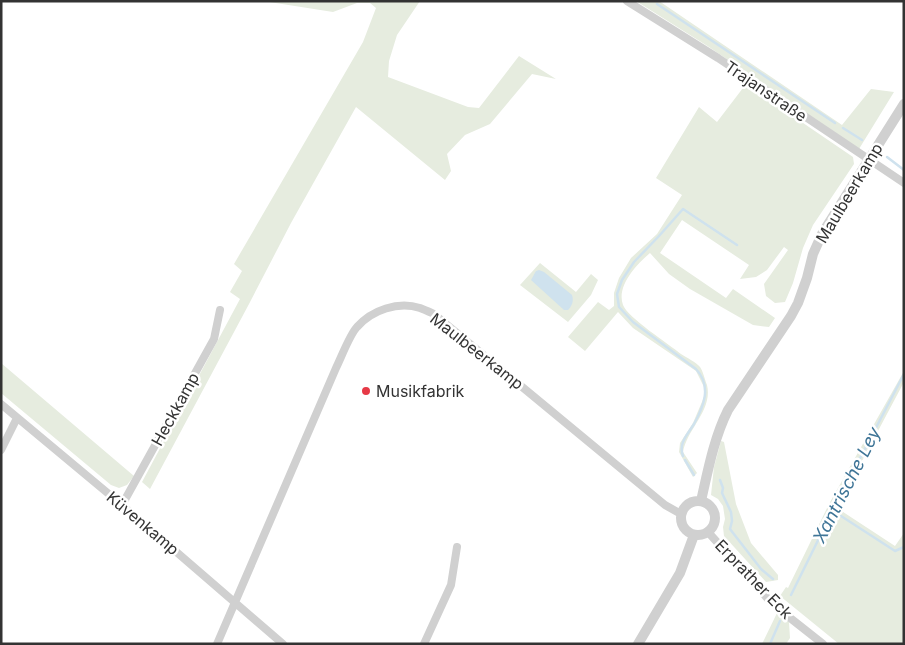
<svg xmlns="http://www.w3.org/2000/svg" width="905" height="645" font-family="Inter,sans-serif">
  <rect width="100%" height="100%" fill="#fff"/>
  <path fill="#e6ecdf" d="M263,1H420L397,35L389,61L388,77L468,107L479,108L519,56L556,79L532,74L490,124L465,135L447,154L451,171L445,180L356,107L291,223L249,304L150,489L142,482L240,299L230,292L242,271L234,264L363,42L376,8L370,3H357L333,12Z
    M636,1H659L842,125L871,89L894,92L859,149L709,47Z
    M746,84L853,157L854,164L813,225L803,248L793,283L785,302L775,303L766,296L764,284L788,250L784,247L767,270L756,277L740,279L749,265L682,220L660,253L726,298L733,289L775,318L769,327L753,325L690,289L669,274L650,253C637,264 616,286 623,305C628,318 669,344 681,354C687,358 696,362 700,367C703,371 705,380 707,385C713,410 687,429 683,452L697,473L693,477L679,452L680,443L693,423L704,397V387L696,371L633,328L618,312L585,351L568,337L598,302L609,310L614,306V293L619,278L631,258L657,234L682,195L656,178L699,107L717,122Z
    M540,263L576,292L591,274L598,280L591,295L568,322L520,285Z
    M1,363L134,476L127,485L119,488L111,485L1,393Z
    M904,371V382L837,508L895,546L904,533V644H839L780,596L786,587L788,588L829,504Z
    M721,441L724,442L736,504L751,543L778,575V580L766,582L724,536L723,527L725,519L723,506L718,499L711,495L714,467Z
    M777,613L789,622L790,638L786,644H762Z"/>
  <path fill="#cfe2ee" d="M539,270L544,272L572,295C574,301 572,306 568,310H564L531,280L536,271Z"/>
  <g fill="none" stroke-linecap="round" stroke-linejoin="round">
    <path stroke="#cfe2ee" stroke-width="2.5" d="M657,4L835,123
      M843,128L862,140
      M887,157L904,170
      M683,456C678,443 688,434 694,424C704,406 712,386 696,369L633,322L619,307L617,294L622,280L634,262L659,236L683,209L737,245
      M685,460L694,475
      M720,480L723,488L722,493L731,512L732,521L730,529L761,569L773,579
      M841,516L895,551L904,547
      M791,595L833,510L904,374
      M770,644L780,621"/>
    <path stroke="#d0d0d0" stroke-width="8" d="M627,1L718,58L904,183
      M1,404L122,505L283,644
      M1,450L17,418
      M122,505L214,339L220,310
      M708,532L768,599L780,610L823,644
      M217,644L336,368C341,358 350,334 357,327C372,310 398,301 420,308C425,310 430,312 434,314L665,505L681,514
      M424,644L451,585L457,547"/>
    <path stroke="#d0d0d0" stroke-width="10" d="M701,501C708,470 714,438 728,410L791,316L798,303L807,278L813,254L822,234L904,104
      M681 518a17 17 0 1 1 34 0a17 17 0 1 1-34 0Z
      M638,644L680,573L694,535"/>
  </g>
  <circle fill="#e63946" stroke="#fff" stroke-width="2" cx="366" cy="391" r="5"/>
  <g text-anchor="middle" stroke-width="5" stroke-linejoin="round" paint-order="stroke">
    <g font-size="16" fill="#333" stroke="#fff">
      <text transform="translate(766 91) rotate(34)" y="6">Trajanstraße</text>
      <text transform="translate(849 193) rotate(-59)" y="6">Maulbeerkamp</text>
      <text transform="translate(477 351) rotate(38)" y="6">Maulbeerkamp</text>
      <text transform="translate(175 409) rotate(-61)" y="6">Heckkamp</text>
      <text transform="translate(143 523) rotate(40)" y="6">Küvenkamp</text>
      <text transform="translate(754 579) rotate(46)" y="6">Erprather Eck</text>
    </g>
    <g font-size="16" fill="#333" stroke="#fff" text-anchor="start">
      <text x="376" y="397">Musikfabrik</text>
    </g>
    <g font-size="18" font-style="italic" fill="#3f7597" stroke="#fff">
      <text transform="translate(847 485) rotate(-63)" y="6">Xantrische Ley</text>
    </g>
  </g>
  <rect width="905" height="645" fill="none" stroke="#333333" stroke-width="5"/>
</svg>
